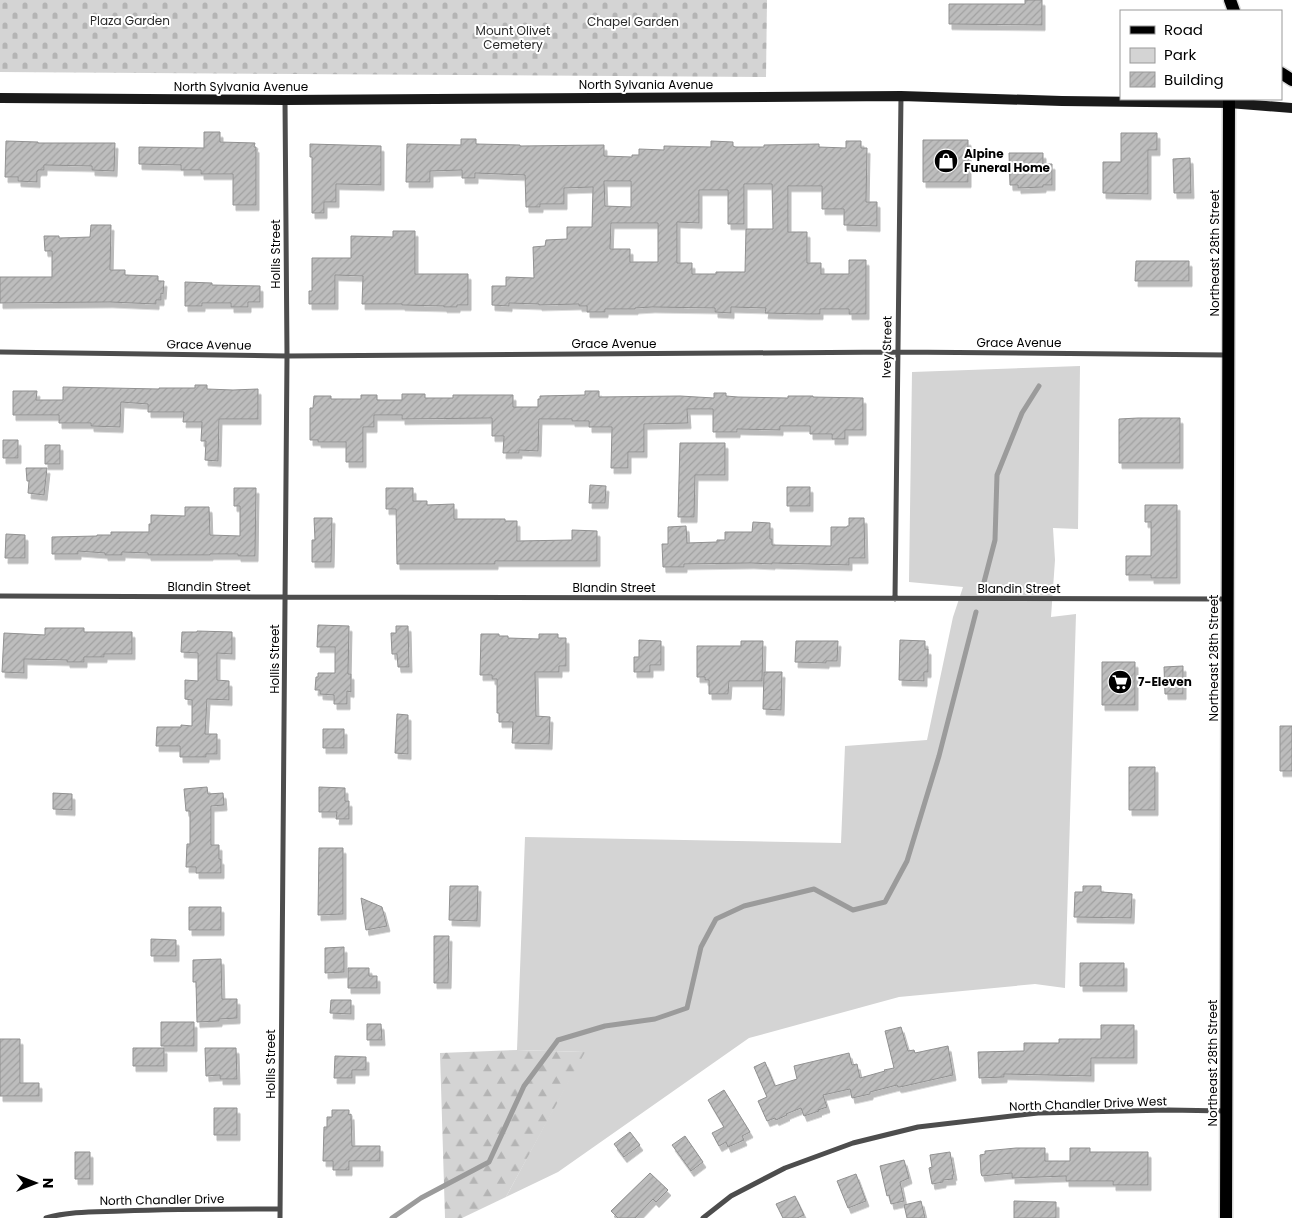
<svg xmlns="http://www.w3.org/2000/svg" width="1292" height="1218" font-family="Poppins,sans-serif">
  <defs>
    <pattern id="forest-firs" width="22" height="20" patternUnits="userSpaceOnUse" patternTransform="scale(1.25)"><rect width="22" height="20" fill="#d4d4d4"/><path d="M5 1l3.5 6h-7zM16 11l3.5 6h-7z" fill="#b4b4b4"/></pattern>
    <pattern id="cemetery-stones" width="16" height="16" patternUnits="userSpaceOnUse" patternTransform="scale(1.25)"><rect width="16" height="16" fill="#d4d4d4"/><path d="M2 7V4a2 2 0 0 1 4 0v3zM10 15v-3a2 2 0 0 1 4 0v3z" fill="#b4b4b4"/></pattern>
    <pattern id="building-hatch" width="6" height="6" patternUnits="userSpaceOnUse" patternTransform="scale(1.25)"><rect width="6" height="6" fill="#bdbdbd"/><path d="M-1 1l2-2M0 6l6-6M5 7l2-2" fill="none" stroke="#a1a1a1"/></pattern>
    <filter id="shadow"><feDropShadow dx="3" dy="5.5" stdDeviation="0" flood-color="#0004"/></filter>
  </defs>
  <rect width="100%" height="100%" fill="#fff"/>
  <path fill="#d4d4d4" d="M1080,366L1078,529L1053,528L1055,560L1051,617L1076,614L1065,988L1035,984L899,997L749,1038L558,1172L506,1197L584,1052L517,1050L525,837L841,843L845,746L927,740L953,617L963,587L909,582L912,372Z"/>
  <path fill="url(#forest-firs)" d="M517,1050L585,1052L506,1197L462,1218H445L440,1053Z"/>
  <path fill="url(#cemetery-stones)" d="M0,0H767L766,77L0,72Z"/>
  <g fill="none" stroke-linecap="round" stroke-linejoin="round">
    <path stroke="#9b9b9b" stroke-width="5" d="M983,586L995,540L997,475L1022,413L1039,386
      M392,1218L421,1198L489,1162L524,1086L558,1040L605,1026L655,1019L687,1008L701,947L716,919L744,906L814,889L853,910L885,902L907,861L939,756L976,612"/>
  </g>
  <path fill="url(#building-hatch)" stroke="#919191" fill-rule="evenodd" filter="url(#shadow)" d="M1025,0H1042V25L949,24V4H1025Z
    M204,132H220V142L255,143L254,147H256V205H233V174H201V170H181V165L139,164V147L204,148Z
    M1121,133H1157V150H1148V194L1103,193V162H1121Z
    M461,139H476V144L520,145V146L604,145V156L632,157V155H639V149L664,150V146L711,147V141L733,142V146L735,147H764V145L819,144V147L846,148V141H861V148H867L866,202H877V226L844,225V209H822V186H788V232H807V263H821V274H849V260H866V314H849V309H820V314H806L765,313L766,308L731,307V313L715,312V308L652,307L635,308V309H605V312H587V306H579V304L539,305V304L509,303V306L492,305V286H506V277L534,278L533,247L545,246L546,240L567,239V227H592L593,187L564,188V204H540V207H526L525,175L475,173V178H462V170L430,171V182H406L407,144L461,145ZM604,181H631V207L605,206ZM744,184H772L773,229H746L745,272H716V274H692V263H677V222L699,223V190H728V224H744ZM611,223H658V262H630V249H610Z
    M923,140H968V182H923Z
    M6,141L38,142V143H115L114,171L92,170V166L44,165V170H38V171H37V182L18,181V177H5Z
    M310,144L381,146V185L336,184V202H324V213H312V157H310Z
    M1009,153H1043V164H1052V185H1043V187L1018,188V185H1010Z
    M1190,158L1191,193H1174L1173,159Z
    M91,225H111L110,270H125V275L158,276V281H164L163,294L161,293V300H156V304L110,302L0,303V277H52V251H45L44,236H59V238L90,237Z
    M393,231H415V274H468V305H457V307H444V306L402,305V304H362L363,276L335,275V304H309V291H312V258H351V236L393,237Z
    M1136,261H1189V281H1135Z
    M185,282L212,283V285L260,286V302H248V307H231V303H202V306H185Z
    M195,385H207V389L233,390L258,389V419H219L218,461L205,460L206,441H201L202,422H183L184,412H148V404L121,402L120,427L91,426V423H59V415H13V391H37L36,400H63V387L159,389V388H195Z
    M585,391H599V397L680,396L714,398V393H726V396L738,397L788,398V396H813V397L863,398V430H845V439H832V434H810V426H780V430L737,429V432H713V409H687L688,423L644,424V452H628V468H611L612,427H589V421H572V419H539L538,451L519,450V453H503L504,436H492V418L402,419V415H374V427H363V462H346V442H318V440H310V408H313L314,396H331V399H361V395H377V400H402V394H425V398H453V395H513V407H538V399H540V396L585,395Z
    M1138,418H1180V463H1119V419Z
    M3,440H18V458H3Z
    M680,443H725V475H695L694,517H678Z
    M45,445H60V464H45Z
    M26,468H47L44,495L28,493L29,481H27Z
    M590,485L606,486L605,503H589Z
    M787,487H810V506H787Z
    M234,488H256L255,556H238V554H210V555H148V553L122,552V555H105V553L78,551V554H52V537L97,536V535H111V532H149V524H151V515L185,516V507H209L210,535L240,536V506H234Z
    M386,488H413V501H427V505L454,504V519H505V521H517V541L572,540V530L597,531V561H495V564H397L396,509H386Z
    M1145,505H1177V578H1151V575H1126V556H1151V522H1145Z
    M314,518H332L331,562H312V540H315Z
    M849,518H864L865,558H849V565L772,563V564L751,563L684,564V567H663L662,544H668V527L686,526L687,543L717,542V540H725V532H752L753,522L770,523V539H772V545L831,546V527H847V526H849Z
    M6,534L25,535V558H5Z
    M318,625L349,626L348,674H351V692L347,691V704H334V695L320,694V690H315L316,677H318V673H335V647H317Z
    M396,626H408L409,667H398L397,654H392L391,633H396Z
    M45,628H84V632H132V654H104V657H84V662H67V660L24,659V673L2,672L4,633L45,635Z
    M197,631L232,632V654L217,653V680L229,681V700L207,699L205,734H217V754H206V757H180V746H156L157,727H181V725L192,726V700L185,699V680L198,681V653L181,652L182,632H197Z
    M481,634H499V636H508V638L539,639V634H558V638H566V666H559V672H535L536,716L550,717L549,744L512,743L513,722H499V713H497V679H492V675H480Z
    M639,640L661,641V665H650V672H634V657H639Z
    M900,640L925,641V649H928V672H924V681L899,680Z
    M741,641H763L762,681H729L728,694H709V680H705V677H697V646H741Z
    M796,641H838L837,661H826V663L795,662Z
    M1102,662H1135V705H1102Z
    M1183,666V694H1165L1164,667Z
    M764,672H782L781,710L763,709Z
    M397,714L408,715V754L395,753Z
    M1280,726H1292V771H1280Z
    M323,729H344V748H323Z
    M1129,767H1155V810H1129Z
    M207,787L208,794L223,793L224,805L211,806V845H219V859H221V873H196V867H186L187,844H190V811H186L184,789Z
    M319,787L345,788V801H349V819H336L337,812H319Z
    M53,793L72,794V810L53,809Z
    M319,848H343V914L318,915Z
    M450,886H478L477,921L449,920Z
    M1083,886H1101V892L1132,894L1131,918L1074,917L1075,892H1083Z
    M361,898L382,907L387,926L366,930Z
    M189,907H221V930H189Z
    M434,936H449L448,983H434Z
    M151,939L176,940V956H151Z
    M344,947V972L325,973V948Z
    M221,959L222,999H237V1018L219,1019V1021L197,1022L196,982H193V960Z
    M1080,963H1124V986H1080Z
    M348,968H369V976H377V988H348Z
    M331,1000H351V1014L330,1013Z
    M161,1022H194V1046H161Z
    M367,1024H381L382,1040H367Z
    M1101,1025H1134V1058H1091V1076L1004,1074V1077L979,1078L978,1052L1024,1051V1043H1059V1039H1101Z
    M901,1027L908,1051L914,1050L915,1053L948,1046L953,1075L900,1087H898L897,1085L870,1092V1094L852,1098L850,1089L823,1095L827,1107L818,1110L819,1111L804,1116L801,1108L786,1114L787,1115L776,1120L775,1118L767,1121L758,1101L767,1097L754,1067L765,1062L775,1086L797,1079L794,1066L849,1053L852,1065L857,1064L860,1078L885,1071L884,1070L894,1068L885,1031Z
    M0,1039H20V1083H39V1096H0Z
    M133,1048H164V1066H133Z
    M205,1048H236L237,1079H220V1075L206,1076Z
    M335,1056L366,1057V1070H352V1078H334Z
    M724,1090L750,1132L742,1136L744,1140L728,1147L726,1142L719,1146L712,1133L724,1127L708,1100Z
    M214,1108H237V1135H214Z
    M332,1110H349V1115L351,1114L352,1146H380V1161H349V1170H333V1161H323L324,1127H327V1117H332Z
    M630,1132L640,1145L624,1157L614,1144Z
    M685,1136L703,1162L691,1171L672,1145Z
    M1016,1148H1045V1161H1070V1148H1090V1152H1148V1185H1113V1181H1066V1176L1012,1178V1173L982,1176L981,1173L980,1155L985,1154V1151Z
    M75,1152H90V1179H75Z
    M950,1152L954,1175H952L953,1179L943,1180V1182L932,1184L929,1168L932,1167L930,1155Z
    M904,1160L909,1178L900,1182L904,1201L891,1204L889,1195L887,1196L880,1166Z
    M650,1173L668,1190L656,1202L653,1199L635,1218H618L611,1211Z
    M856,1174L866,1201L848,1208L837,1181Z
    M795,1196L804,1215L797,1218H783L776,1204Z
    M921,1201L925,1218H907L904,1205Z
    M1014,1201L1056,1202V1218H1014Z"/>
  <g fill="none" stroke-linecap="round" stroke-linejoin="round">
    <g stroke="#dbdbdb" stroke-width="15">
      <path id="primary" d="M1230,0L1234,11
        M1281,73L1292,80
        M1226,1218L1229,99"/>
    </g>
    <path stroke="#4d4d4d" stroke-width="5" d="M0,352L287,356L897,352L1227,355
      M0,596L285,597L1227,599
      M895,599L901,96
      M46,1218C70,1211 97,1212 122,1211C175,1209 227,1209 280,1209
      M280,1218L287,356L285,100
      M703,1218L731,1196L785,1168L853,1143L918,1127L1038,1113L1168,1110L1226,1111"/>
    <path stroke="#1a1a1a" stroke-width="10" d="M0,98L285,100L901,96L1062,101L1229,103L1292,108"/>
    <use href="#primary" stroke="#000" stroke-width="12"/>
  </g>
  <defs>
    <g id="shop-disc" transform="scale(1.25)"><circle r="9.5" fill="#000" stroke="#fff"/><path d="M-5-2.5h2.3a2.7 3.5 0 0 1 5.4 0H5L5.5 6h-11ZM-1.5-2.5h3a1.5 2.3 0 0 0-3 0Z" fill="#fff"/></g>
    <g id="supermarket-disc" transform="scale(1.25)"><circle r="9.5" fill="#000" stroke="#fff"/><path d="M-6-5.5h2.5l.6 2H6L4.5 2H-2.5L-4.4-4H-6ZM-1.5 3.2a1.3 1.3 0 1 0 .1 0ZM3 3.2a1.3 1.3 0 1 0 .1 0Z" fill="#fff"/></g>
  </defs>
  <g fill-rule="evenodd">
    <use href="#shop-disc" x="946" y="161"/>
    <use href="#supermarket-disc" x="1120" y="682"/>
  </g>
  <g text-anchor="middle" stroke-width="4" stroke-linejoin="round" paint-order="stroke">
    <g font-size="12" fill="#2b2b2b" stroke="#fff">
      <text x="130" y="25">Plaza Garden</text>
      <text x="633" y="26">Chapel Garden</text>
      <text x="513" y="35">Mount Olivet<tspan x="513" dy="14">Cemetery</tspan></text>
    </g>
    <g font-size="12" fill="#000" stroke="#fff">
      <text x="646" y="89">North Sylvania Avenue</text>
      <text x="241" y="91">North Sylvania Avenue</text>
      <text transform="translate(1215 253) rotate(-90)" y="4">Northeast 28th Street</text>
      <text transform="translate(276 254) rotate(-90)" y="4">Hollis Street</text>
      <text x="1019" y="347">Grace Avenue</text>
      <text x="614" y="348">Grace Avenue</text>
      <text transform="translate(209 345) rotate(1)" y="4">Grace Avenue</text>
      <text transform="translate(887 347) rotate(-89)" y="4">Ivey Street</text>
      <text x="209" y="591">Blandin Street</text>
      <text x="614" y="592">Blandin Street</text>
      <text x="1019" y="593">Blandin Street</text>
      <text transform="translate(1214 658) rotate(-90)" y="4">Northeast 28th Street</text>
      <text transform="translate(275 659) rotate(-90)" y="4">Hollis Street</text>
      <text transform="translate(1213 1063) rotate(-90)" y="4">Northeast 28th Street</text>
      <text transform="translate(271 1064) rotate(-90)" y="4">Hollis Street</text>
      <text transform="translate(1088 1104) rotate(-2)" y="4">North Chandler Drive West</text>
      <text transform="translate(162 1200) rotate(-1)" y="4">North Chandler Drive</text>
    </g>
    <g font-size="12" font-weight="bold" fill="#000" stroke="#fff" text-anchor="start">
      <text x="964" y="158">Alpine<tspan x="964" dy="14">Funeral Home</tspan></text>
      <text x="1138" y="686">7-Eleven</text>
    </g>
  </g>
  <rect x="1120" y="10" width="162" height="90" fill="#ffffff" stroke="#999999"/>
  <rect x="1130" y="26" width="25" height="8" fill="#000000" stroke="#999999"/>
  <text x="1164" y="35" font-size="15" fill="#000000">Road</text>
  <rect x="1130" y="48" width="25" height="15" fill="#d4d4d4" stroke="#999999"/>
  <text x="1164" y="60" font-size="15" fill="#000000">Park</text>
  <rect x="1130" y="72" width="25" height="15" fill="url(#building-hatch)" stroke="#999999"/>
  <text x="1164" y="85" font-size="15" fill="#000000">Building</text>
  <g transform="translate(35 1183) rotate(90)" stroke="#ffffff" stroke-width="4" paint-order="stroke">
  <path d="M0-4L9 19L0 12L-9 19Z" fill="#000000"/>
  <text y="-8" font-size="14" font-weight="bold" text-anchor="middle" fill="#000000">N</text>
  </g>
</svg>
